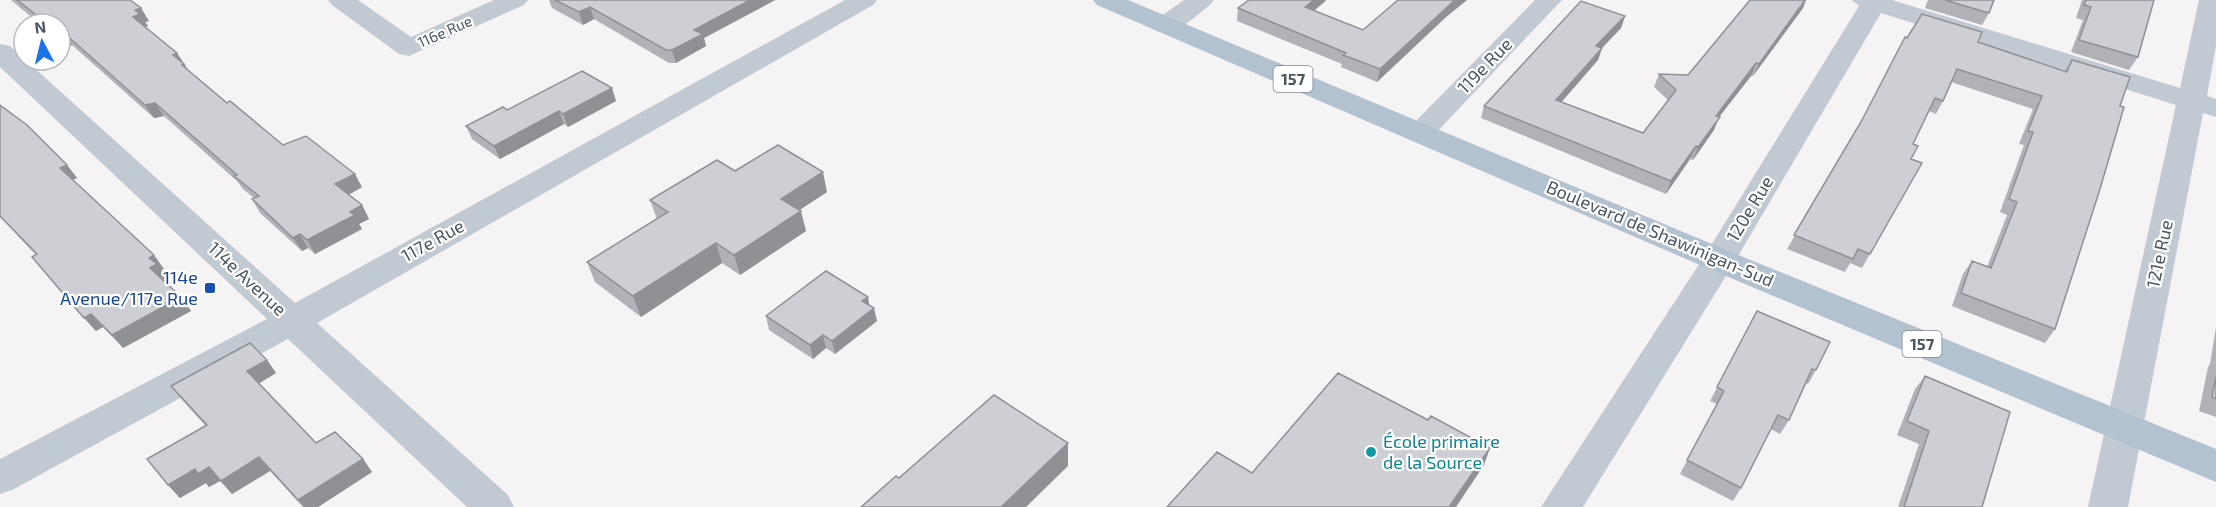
<svg xmlns="http://www.w3.org/2000/svg" width="2216" height="507" font-family="'Exo 2',sans-serif">
  <rect width="100%" height="100%" fill="#f5f3f3"/>
  <g fill="none" stroke-linecap="round" stroke-linejoin="round">
    <path fill="#c1cad2" fill-rule="evenodd" d="M328,0H358L411,37L494,0H528L524,5L409,56L399,54L332,5Z
      M845,0H877L873,5L317,323L508,495L514,507H467L288,339L14,489L0,494V459L267,319L0,67V44L10,46L295,303Z
      M1184,0H1214L1210,5C1194,17 1177,36 1157,31L1153,25L1157,19Z
      M1535,0H1562L1431,138L1421,141L1411,138L1406,132L1411,126Z
      M1852,0H1892L2180,88L2199,0H2216V46L2207,96L2216,99V117L2203,113L2128,507H2088L2176,105L1881,13L1731,268L1583,507H1541L1707,252L1859,6Z"/>
    <path fill="#b3c2d1" fill-rule="evenodd" d="M1093,0H1128L1731,252L2216,449V482L1707,268L1097,5Z"/>
  </g>
  <path fill="#b0b2b7" d="M11,0H130L149,21L145,22L148,26L145,27L177,53L189,71L227,103L283,145L362,187L348,195L362,205L369,219L359,224L362,229L315,254L308,248L302,251L260,213L252,199L254,198L243,189L237,181L164,116L154,118L72,45L70,46L60,39V24H40Z
    M549,0H775L704,38L706,46L676,63H669L594,19L583,25L552,8Z
    M1398,0H1467L1446,17L1377,82L1341,67L1342,64L1237,21L1238,8L1326,1L1314,11L1363,30Z
    M1750,0H1806L1803,8L1753,76H1751L1719,117L1714,130L1693,160L1690,159L1666,194L1481,118L1484,106L1625,16L1621,28L1602,48L1598,60L1561,102L1643,133L1668,100L1654,87L1659,74L1688,75Z
    M1928,0H1994L1989,13L1982,25L1925,8Z
    M2082,0H2154L2138,57L2129,70L2071,52L2083,20L2076,18Z
    M1907,38L1978,42L2064,71L2072,60L2120,106L2055,329L2045,343L1952,306L1963,274L1972,261L1987,267L2007,215L2000,212L2024,145L2019,144L2033,109L1951,82L1943,101L1936,114L1929,111L1913,144L1911,159L1922,163L1862,268L1850,263L1845,272L1787,249L1860,124Z
    M616,101L568,127L564,124L500,159L472,139L466,126L507,110Z
    M0,105L67,165L77,178L73,180L164,269L161,270L167,278L163,280L181,297L191,311L123,348L103,327L96,331L32,257L36,255L0,217Z
    M735,171L827,192L799,210L806,231L740,275L722,263L641,317L595,282L587,262L657,219L650,200Z
    M868,297L869,305L877,321L835,354L826,348L813,359L769,330L766,316Z
    M1757,311L1816,370L1808,384L1806,383L1789,420L1780,434L1771,429L1741,488L1733,501L1680,474L1717,404L1710,401Z
    M2216,327V417L2199,411L2208,367L2210,364Z
    M267,360L276,373L258,384L316,443L363,459L372,472L318,507H303L270,471L232,494L220,481L209,487L206,483L180,498L168,485L205,425L182,400L171,386Z
    M1925,376L1982,507H1898L1919,444L1897,435L1915,389Z"/>
  <path fill="#909195" d="M750,0H775L704,38L706,46L676,63L672,50L694,30Z
    M1314,0H1326L1303,20L1305,7Z
    M1455,0H1467L1446,17L1377,82L1380,69Z
    M1805,0H1806L1803,8L1753,76L1759,64Z
    M590,7L594,19L583,25L579,12Z
    M141,8L149,21L145,22L148,26L141,29L133,17L135,10Z
    M1625,16L1621,28L1602,48L1598,60L1552,113L1556,100L1596,46Z
    M63,32L72,45L70,46L61,33Z
    M177,53L184,64L192,77L173,55Z
    M1756,63L1751,76L1719,117L1714,130L1693,160L1698,147L1716,116Z
    M612,88L616,101L568,127L563,114Z
    M155,103L164,116L154,118L145,105Z
    M559,111L564,124L500,159L494,146Z
    M1696,146L1690,159L1666,194L1671,181Z
    M67,165L77,178L70,181L60,168Z
    M823,172L827,192L786,219L781,199Z
    M355,174L362,187L343,198L335,184Z
    M362,205L369,219L359,224L362,229L315,254L307,240L350,212Z
    M801,211L806,231L740,275L734,255Z
    M300,234L308,248L302,251L293,238Z
    M716,243L722,263L641,317L633,296Z
    M154,255L164,269L161,270L167,278L160,281L150,268L149,258Z
    M181,297L191,311L123,348L112,335Z
    M868,297L870,310L862,301Z
    M874,308L877,321L835,354L832,341Z
    M91,314L103,327L96,331L84,318Z
    M823,335L826,348L813,359L810,345Z
    M267,360L276,373L256,385L247,371Z
    M1068,443V466L1026,507H1001Z
    M1490,448L1484,465L1456,507H1449Z
    M259,457L270,471L232,494L221,481Z
    M363,459L372,472L318,507H304L298,500Z
    M209,467L220,481L209,487L206,483L180,498L168,485L195,469Z"/>
  <path fill="#cdcfd5" stroke="#909195" stroke-width="1.5" d="M17,0H130L141,8L135,10L140,14L133,17L177,53L173,55L184,64L182,65L227,103L230,101L283,145L306,136L355,174L335,184L362,205L350,212L355,215L307,240L300,234L293,238L252,199L259,196L234,176L237,175L155,103L145,105L63,32L60,33V24H48Z
    M555,0H750L694,30L703,34L672,50H666L590,7L579,12Z
    M1249,0H1314L1305,7L1363,30L1398,0H1455L1380,69L1343,55L1346,53L1238,8Z
    M1750,0H1805L1759,64L1756,63L1716,116L1720,117L1698,147L1696,146L1671,181L1484,106L1581,1L1625,16L1596,46L1602,48L1556,100L1643,133L1676,90L1659,74L1688,75Z
    M1945,0H1994L1989,13Z
    M2086,0H2154L2138,57L2079,40L2091,7L2084,5Z
    M1922,14L1982,32L1978,42L2067,72L2072,60L2130,77L2120,106L2124,107L2100,189L2055,329L1961,293L1972,261L1991,268L2017,202L2009,199L2033,132L2028,131L2042,96L1957,69L1943,101L1935,98L1913,144L1918,146L1911,159L1922,163L1870,254L1858,249L1853,259L1794,235L1862,120L1905,37L1907,38Z
    M582,71L612,88L563,114L559,111L494,146L466,126L503,107L507,110Z
    M0,105L27,125L67,165L60,168L154,255L149,258L157,264L150,268L181,297L112,335L91,314L84,318L32,257L37,254L0,216Z
    M778,145L823,172L781,199L801,211L734,255L716,243L633,296L587,262L668,212L650,200L717,160L735,171Z
    M826,271L868,297L862,301L874,308L832,341L823,335L810,345L766,316Z
    M1757,311L1830,342L1816,370L1812,369L1789,420L1778,415L1741,488L1687,460L1724,391L1717,387Z
    M250,343L267,360L247,371L316,443L335,432L363,459L298,500L259,457L221,481L209,467L198,474L195,469L168,485L147,459L207,425L171,386Z
    M1338,373L1428,420L1431,416L1490,448L1449,507H1167L1217,452L1252,473Z
    M1925,376L2010,412L1982,507H1904L1929,431L1907,421Z
    M2216,377V399L2212,397Z
    M994,395L1068,443L1001,507H861L896,476L899,478Z"/>
  <rect fill="#1a4fb4" stroke="#fff" stroke-width="2" x="204" y="282" width="12" height="12" rx="3"/>
  <circle fill="#0f9aa8" stroke="#fff" stroke-width="2" cx="1371" cy="452" r="6"/>
  <g text-anchor="middle" stroke-width="4.5" stroke-linejoin="round" paint-order="stroke">
    <g font-size="15" fill="#4a5661" stroke="#fff">
      <text transform="translate(445 32) rotate(-24)" y="5">116e Rue</text>
    </g>
    <g fill="#fff" stroke="#808990" stroke-width="1.5">
      <rect x="1273.5" y="66" width="39" height="26" rx="4.5"/>
      <rect x="1902.5" y="331" width="39" height="26" rx="4.5"/>
    </g>
    <g font-size="16" font-weight="bold" fill="#4a5661">
      <text x="1293" y="85">157</text>
      <text x="1922" y="350">157</text>
    </g>
    <g font-size="18" fill="#4a5661" stroke="#fff">
      <text transform="translate(1485 66) rotate(-46)" y="6">119e Rue</text>
      <text transform="translate(1750 209) rotate(-59)" y="6">120e Rue</text>
      <text transform="translate(1660 234) rotate(23)" y="6">Boulevard de Shawinigan-Sud</text>
      <text transform="translate(433 241) rotate(-29)" y="6">117e Rue</text>
      <text transform="translate(2160 254) rotate(-78)" y="6">121e Rue</text>
      <text transform="translate(247 279) rotate(43)" y="6">114e Avenue</text>
    </g>
    <g font-size="18" fill="#164399" stroke="#fff" text-anchor="end">
      <text x="198" y="284">114e<tspan x="198" dy="21">Avenue/117e Rue</tspan></text>
    </g>
    <g font-size="18" fill="#0d838f" stroke="#fff" text-anchor="start">
      <text x="1383" y="448">École primaire<tspan x="1383" dy="21">de la Source</tspan></text>
    </g>
  </g>
  <g transform="translate(42 42) rotate(353)"><circle r="28" fill="#ffffff" stroke="#b7bbc0" stroke-width="1.5"/>
  <path d="M0-4.5L10 22L0 15L-10 22Z" fill="#1a73e8"/>
  <text y="-9" font-size="16" font-weight="bold" text-anchor="middle" fill="#4a5661">N</text>
  </g>
</svg>
